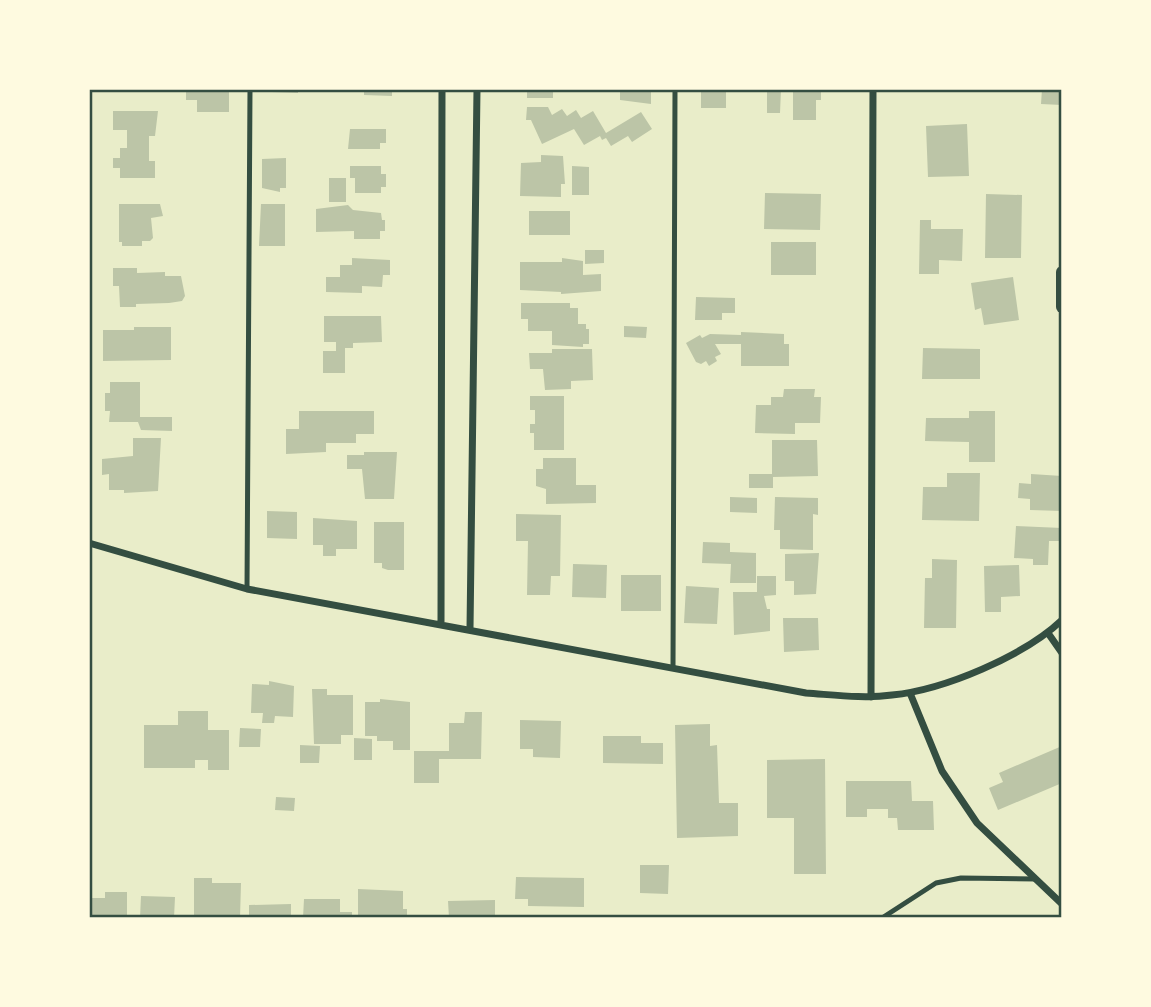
<svg xmlns="http://www.w3.org/2000/svg" width="1151" height="1007" font-family="Raleway,sans-serif">
  <rect width="100%" height="100%" fill="#e9edc9"/>
  <path fill="#bcc5a7" d="M186,89H229V112H197V100H186Z
    M271,89H298V93L271,92Z
    M364,89H392V96L364,95Z
    M527,89H553V98H527Z
    M620,89H651V104L620,100Z
    M701,89H726V108H701Z
    M767,89H781L780,113H767Z
    M793,89H821V100H816V120H793Z
    M1042,89H1062V105L1041,104Z
    M527,107H548L552,115L562,109L567,116L576,110L581,118L593,111L606,133L641,112L652,129L632,142L628,136L611,146L606,138L602,140L600,136L584,145L574,129L542,144L531,120H526Z
    M113,111H158L155,136H149V161H155V178H120V168H113V158H120V148H127V130H113Z
    M967,124L969,176L928,177L926,126Z
    M350,129H386V143H380V149H348Z
    M541,155L563,156L565,184H561V197L520,196L521,163L541,162Z
    M286,158V188H280V192L262,188V159Z
    M350,166H381V174H386V187H381V193H355V178H350Z
    M572,166L589,167V195H572Z
    M329,178H346V202H329Z
    M765,193L821,194L820,230L764,229Z
    M986,194L1022,195L1021,258H985Z
    M119,204H160L163,216L151,218L153,238L150,241H142V246H122V242H119Z
    M261,204H285V246H259Z
    M348,205L353,210L381,213L382,220H385V231H380V239H354V231L316,232V209Z
    M529,211H570V235H529Z
    M920,220H931V229H963L962,261L939,260V274H919Z
    M771,242H816V275H771Z
    M585,250H604V263L585,264Z
    M352,258L390,260V275H383L382,287L362,286V293L326,292V277H340V265H352Z
    M562,258L583,261V275L601,274V291L561,294V292L520,290V262H562Z
    M113,268H137V273L165,272V276H181L185,296L182,301L169,303L136,304V307H120L119,286H113Z
    M1013,277L1019,320L984,325L981,308L975,310L971,283Z
    M696,297L735,298V313H722V320H695Z
    M521,303H570V308H578V324H586V329H589V344H583V347L552,345V331H528V319H521Z
    M324,316H381L382,342L353,343V348H345V373H323V351H336V342H324Z
    M624,326L647,327L646,338L624,337Z
    M134,327H171V360L103,361V330H134Z
    M741,332L784,334V344H789V366H741V344H715L721,354L715,357L717,361L709,366L706,361L701,364L696,362L686,343L700,335L702,338L710,334L741,335Z
    M923,348L980,349V379H922Z
    M552,349H592L593,380L571,381V389L545,390L543,369H530L529,353H552Z
    M110,382H140V417H172V431L141,430L138,422H109L110,411H105V393H110Z
    M784,389H815L814,397H821L820,423H795V434L755,433L756,405H771V397H783Z
    M530,396H564V450H534V433H530V424H535V410H530Z
    M299,411H374V434H356V443H326V452L286,454V429H299Z
    M969,411H995V462H969V442L925,441L926,418H969Z
    M133,438H161L158,491L124,493V490H109V474L102,475V459L133,456Z
    M772,440H817L818,476L773,477V488H749V474H772Z
    M364,452H397L394,499H365L362,469H347V455H364Z
    M543,458H576V485H596V503L546,504V489L536,486V469H543Z
    M947,473H980L979,521L922,520L923,487H947Z
    M1031,474L1062,476V511L1030,510V499L1018,498L1019,483L1031,484Z
    M730,497L757,498V513L730,512Z
    M775,497L818,498V515L813,514V550L780,549V530H774Z
    M267,511L297,512V539L267,538Z
    M516,514L561,515L560,576H551L550,595H527L528,541H516Z
    M313,518L357,521V549H336V556H323V545H313Z
    M374,522H404V570H388L382,568V563H374Z
    M1016,526L1062,528V541H1049L1048,565H1033V559L1014,558Z
    M703,542L730,543V552L756,553V583H730L731,564L702,563Z
    M819,553L816,594L794,595V581H785V554Z
    M932,559L957,560L956,628H924L925,578H932Z
    M573,564L607,565L606,598L572,597Z
    M1019,565L1020,596L1001,597V612H985L984,566Z
    M621,575H661V611H621Z
    M757,576H776V595L764,596L767,609H770V631L734,635L733,592H757Z
    M686,586L719,588L717,624L684,623Z
    M783,618H818L819,650L784,652Z
    M269,681L294,686L293,717L275,716L274,723H262L263,713H251L252,684L269,685Z
    M312,689H327V695H353V735H341V744H314Z
    M380,699L410,702V750H393V741H377V736H365V702H380Z
    M178,711H208V730H229V770H208V760H195V768H144V725H178Z
    M465,712H482L481,759H439V783H414V751H449V723H464Z
    M520,720L561,721L560,758L533,757V749H520Z
    M710,724V746L717,745L719,803H738V836L677,838L675,725Z
    M240,728L261,729L260,747H239Z
    M603,736H641V743H663V764L603,763Z
    M354,738L372,739V760H354Z
    M300,745L320,746L319,763H300Z
    M1062,746V783L998,810L989,788L1003,782L999,773Z
    M825,759L826,874H794V818H767V760Z
    M846,781H911L912,801H933L934,830H898L897,818H888V809H867V817H846Z
    M276,797L295,798L294,811L275,810Z
    M640,865H669L668,894L640,893Z
    M516,877L584,878V907L528,906V899H515Z
    M194,878H212V883H241L240,918H194Z
    M358,889L403,891V909H407V918H358Z
    M105,892H127V918H89V898H105Z
    M141,896L175,897L174,918H140Z
    M304,899H340V912H352V918H303Z
    M495,900V918H449L448,901Z
    M291,904V918H249V905Z"/>
  <g fill="none" stroke-linecap="round" stroke-linejoin="round">
    <path stroke="#344e41" stroke-width="5" d="M247,589L250,89
      M673,667L675,89
      M882,918L936,883L961,878L1036,879"/>
    <path stroke="#344e41" stroke-width="7" d="M89,543L247,589L806,693C835,695 864,699 892,695C944,690 1024,656 1062,620
      M441,623L442,89
      M470,629L477,89
      M1048,633L1062,653
      M910,693L942,771L977,823L1062,904
      M871,697L873,89"/>
    <path stroke="#344e41" stroke-width="12" d="M1062,272V307"/>
  </g>
  <rect width="1151" height="1007" fill="none" stroke="#fefae0" stroke-width="182"/>
  <rect x="91" y="91" width="969" height="825" fill="none" stroke="#344e41" stroke-width="2.5"/>
</svg>
